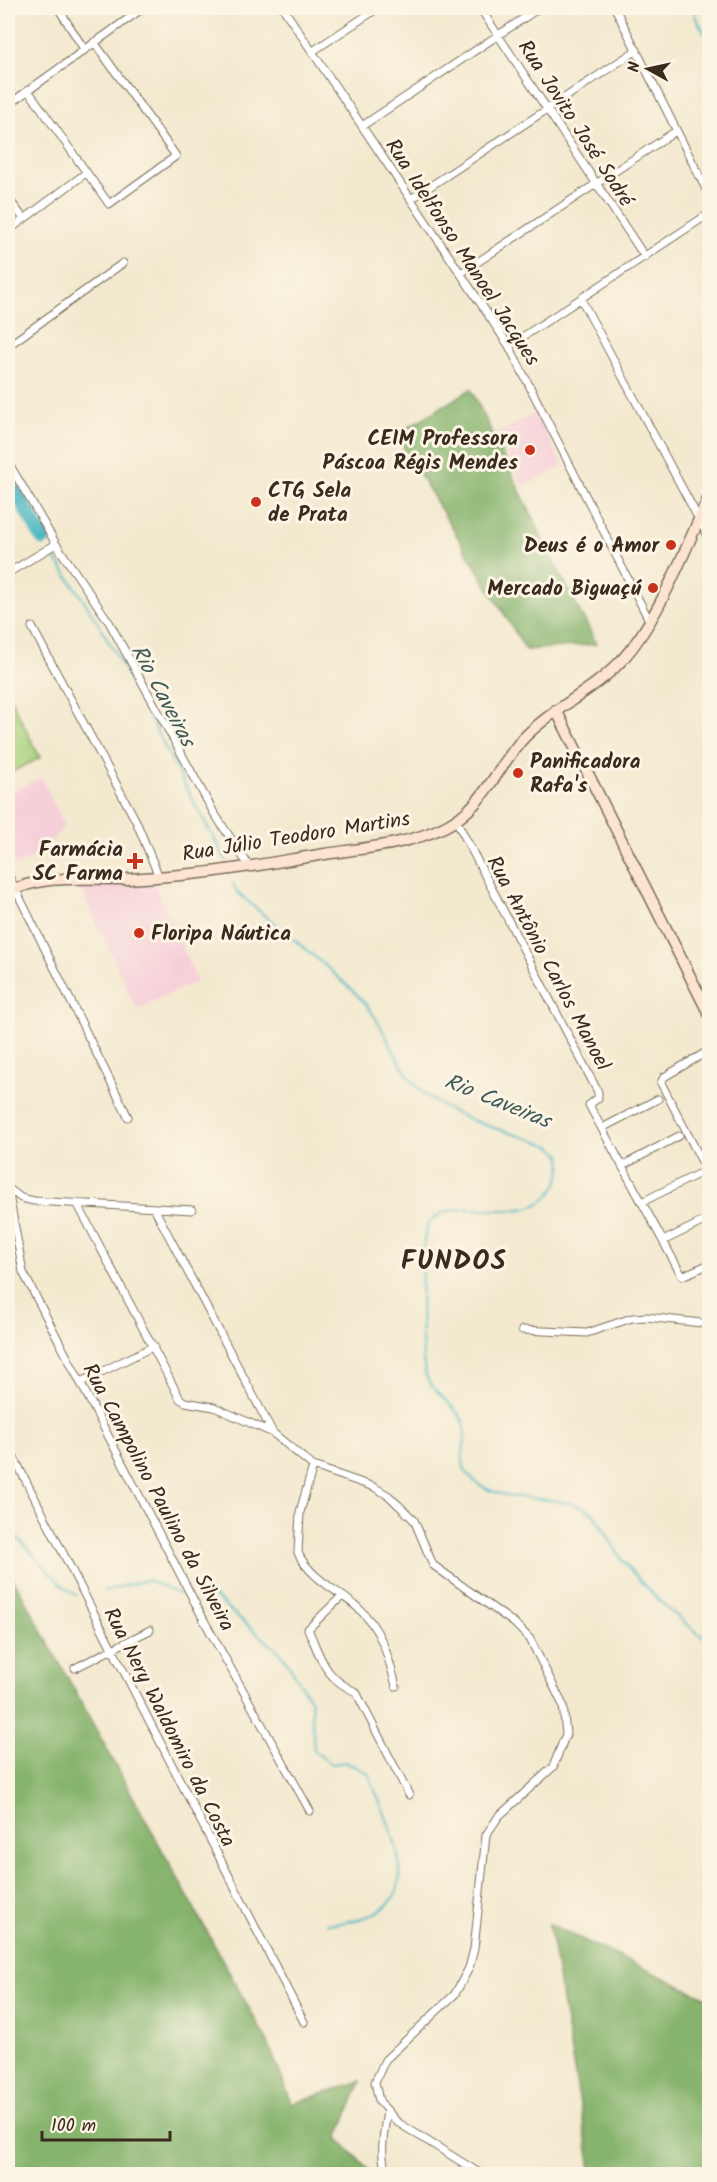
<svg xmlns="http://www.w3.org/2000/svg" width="717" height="2182" font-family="Kalam,sans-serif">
  <rect width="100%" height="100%" fill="#fcf5e5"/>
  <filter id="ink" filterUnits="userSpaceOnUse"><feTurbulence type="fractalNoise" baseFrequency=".0167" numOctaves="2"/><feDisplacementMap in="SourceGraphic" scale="12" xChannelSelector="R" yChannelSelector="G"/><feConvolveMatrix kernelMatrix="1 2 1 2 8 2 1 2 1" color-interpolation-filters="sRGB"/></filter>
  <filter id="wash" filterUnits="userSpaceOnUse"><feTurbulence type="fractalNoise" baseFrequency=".008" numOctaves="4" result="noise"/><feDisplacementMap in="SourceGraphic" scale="24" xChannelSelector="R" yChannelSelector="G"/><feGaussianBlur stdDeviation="1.35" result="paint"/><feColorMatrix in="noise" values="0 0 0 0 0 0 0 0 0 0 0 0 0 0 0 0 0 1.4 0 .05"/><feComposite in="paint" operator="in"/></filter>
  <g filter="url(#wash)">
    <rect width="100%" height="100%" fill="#f3e9cf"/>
    <path fill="#f6cfd9" d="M536,413L563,466L523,487L496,433Z
      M41,778L65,825L41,853L16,866L8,851V793Z
      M154,883L197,981L137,1009L79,886Z"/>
    <path fill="#a8d27e" stroke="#727e4e" stroke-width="1.5" d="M8,693L40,758L8,774Z"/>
    <path fill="#86b46d" stroke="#606f46" stroke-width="1.5" d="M471,389L555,564L597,644L526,650L396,435Z
      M8,1569L268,2043L292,2104L361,2081L338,2138L372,2174H8Z
      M549,1924L709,1999V2174H592Z"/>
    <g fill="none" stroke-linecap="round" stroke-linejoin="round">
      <path stroke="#48b6c2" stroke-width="2" d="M693,8L696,18L710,42
        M53,556C124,650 166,760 227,861
        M233,884L238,893C278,928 323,960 360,998C388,1026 396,1072 427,1096C461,1122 511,1132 551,1146L561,1155C563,1168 561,1178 554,1189C525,1233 457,1189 429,1223C419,1235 420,1353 425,1372C429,1391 455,1403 463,1422C470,1439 456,1460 468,1475C497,1508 551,1491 588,1510C599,1516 614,1550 624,1562C648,1592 678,1619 710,1642
        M8,1529C32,1549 49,1578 76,1595
        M199,1584L282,1654L311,1701L314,1751L331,1764L345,1762L368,1773C395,1842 440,1916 327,1924
        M104,1591L147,1580L179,1594
        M18,2174C50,2160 75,2160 106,2174"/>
      <path stroke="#48b6c2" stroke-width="15" d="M8,478L43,539"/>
    </g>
  </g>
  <g filter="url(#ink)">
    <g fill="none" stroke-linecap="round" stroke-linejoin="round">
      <g stroke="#7b6d5c" stroke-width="9">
        <path id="street" d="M58,8L84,49
          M283,8L509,346L649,620
          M480,8L645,257
          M615,8L710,197
          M313,51L378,8
          M28,90L109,204L176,156L94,42
          M8,105L143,8
          M362,126L539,8
          M8,198L24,219
          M411,199L637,50
          M8,231L86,173
          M461,273L676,131
          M581,299L710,540
          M8,346L123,263
          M509,346L710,213
          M8,462L56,544L109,622L214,813L249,866
          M8,573L56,544
          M32,627L136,821L159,877
          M456,820L598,1092V1098L589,1105L682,1276L710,1264
          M8,874L128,1117
          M710,1050L664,1077L661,1083L710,1177
          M602,1128L658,1099
          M622,1166L679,1136
          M8,1188L21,1198L34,1201L192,1210
          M8,1189L23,1272L206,1624L310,1811
          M642,1202L698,1174
          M77,1203L180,1399L185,1402L214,1407L273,1433L313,1466L374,1487L389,1496L414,1520L433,1565L514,1623L530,1639L563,1705L566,1734L553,1767L499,1816L486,1835L474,1949L469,1968L455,1994L385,2060L375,2082L379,2101L397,2122L481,2174
          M154,1208L273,1433
          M663,1241L710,1218
          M522,1330L587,1333L632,1318L647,1317L710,1324
          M81,1382L154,1346
          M8,1446L304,2022
          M313,1466L300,1512L298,1553C310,1578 337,1590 357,1607C381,1628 388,1655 396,1686
          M342,1596L308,1629C321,1658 324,1678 356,1692L409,1795
          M75,1668L150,1630
          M387,2111C384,2131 379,2156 387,2174"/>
      </g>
      <g stroke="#7b6d5c" stroke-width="13">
        <path id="secondary" d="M556,710L710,1016
          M8,893C41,873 90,880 127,879C149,878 170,876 191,874C236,870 280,861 325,854C365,848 407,845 444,827C482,809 495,771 521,741C550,709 591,693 620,662C659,621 686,546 710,495"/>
      </g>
      <use href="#street" stroke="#fff" stroke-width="7"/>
      <use href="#secondary" stroke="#fde4d1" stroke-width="10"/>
    </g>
  </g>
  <g fill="#c8321e" stroke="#fcf5e5" stroke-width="2">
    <circle cx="530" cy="450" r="6"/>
    <circle cx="256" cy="502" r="6"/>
    <circle cx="671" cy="545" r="6"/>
    <circle cx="653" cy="588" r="6"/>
    <circle cx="518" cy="773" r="6"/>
    <path d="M132 852h6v6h6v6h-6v6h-6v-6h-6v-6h6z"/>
    <circle cx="139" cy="933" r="6"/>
  </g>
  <g text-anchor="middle" stroke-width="6" stroke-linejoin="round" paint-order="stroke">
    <g font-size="21" fill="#3b2a1e" stroke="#fcf5e5">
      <text transform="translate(576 123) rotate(57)" y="7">Rua Jovito José Sodré</text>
      <text transform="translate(463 252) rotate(57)" y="7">Rua Idelfonso Manoel Jacques</text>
      <text transform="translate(296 836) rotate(-9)" y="7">Rua Júlio Teodoro Martins</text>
      <text transform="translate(549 963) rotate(62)" y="7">Rua Antônio Carlos Manoel</text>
      <text transform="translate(159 1497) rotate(62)" y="7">Rua Campolino Paulino da Silveira</text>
      <text transform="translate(170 1727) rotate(63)" y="7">Rua Nery Waldomiro da Costa</text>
    </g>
    <g font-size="21" font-weight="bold" fill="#3b2a1e" stroke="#fcf5e5" text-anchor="end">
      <text x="518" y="445">CEIM Professora<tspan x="518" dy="24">Páscoa Régis Mendes</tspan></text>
      <text x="268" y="497" text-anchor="start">CTG Sela<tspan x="268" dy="24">de Prata</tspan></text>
      <text x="659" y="552">Deus é o Amor</text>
      <text x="641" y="595">Mercado Biguaçú</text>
      <text x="530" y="768" text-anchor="start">Panificadora<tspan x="530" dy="24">Rafa's</tspan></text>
      <text x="123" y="856">Farmácia<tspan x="123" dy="24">SC Farma</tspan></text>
      <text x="151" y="940" text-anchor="start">Floripa Náutica</text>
    </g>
    <g font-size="22" font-style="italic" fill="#405b57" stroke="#fcf5e5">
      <text transform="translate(164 695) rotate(62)" y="8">Rio Caveiras</text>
      <text transform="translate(498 1100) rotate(22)" y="8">Rio Caveiras</text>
    </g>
    <g font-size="27" font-weight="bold" letter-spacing="1.5" fill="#3b2a1e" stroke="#fcf5e5">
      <text x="454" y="1269">FUNDOS</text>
    </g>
  </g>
  <rect width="717" height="2182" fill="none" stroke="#fcf5e5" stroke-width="30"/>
  <g transform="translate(648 69) rotate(278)" stroke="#fcf5e5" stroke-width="4.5" paint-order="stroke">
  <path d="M0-4.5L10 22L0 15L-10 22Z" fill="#3b2a1e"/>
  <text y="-9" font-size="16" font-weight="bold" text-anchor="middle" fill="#3b2a1e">N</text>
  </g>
  <path d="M42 2131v9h128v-9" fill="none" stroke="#3b2a1e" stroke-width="3"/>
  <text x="51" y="2131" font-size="18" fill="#3b2a1e" stroke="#fcf5e5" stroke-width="4.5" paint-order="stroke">100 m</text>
</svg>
